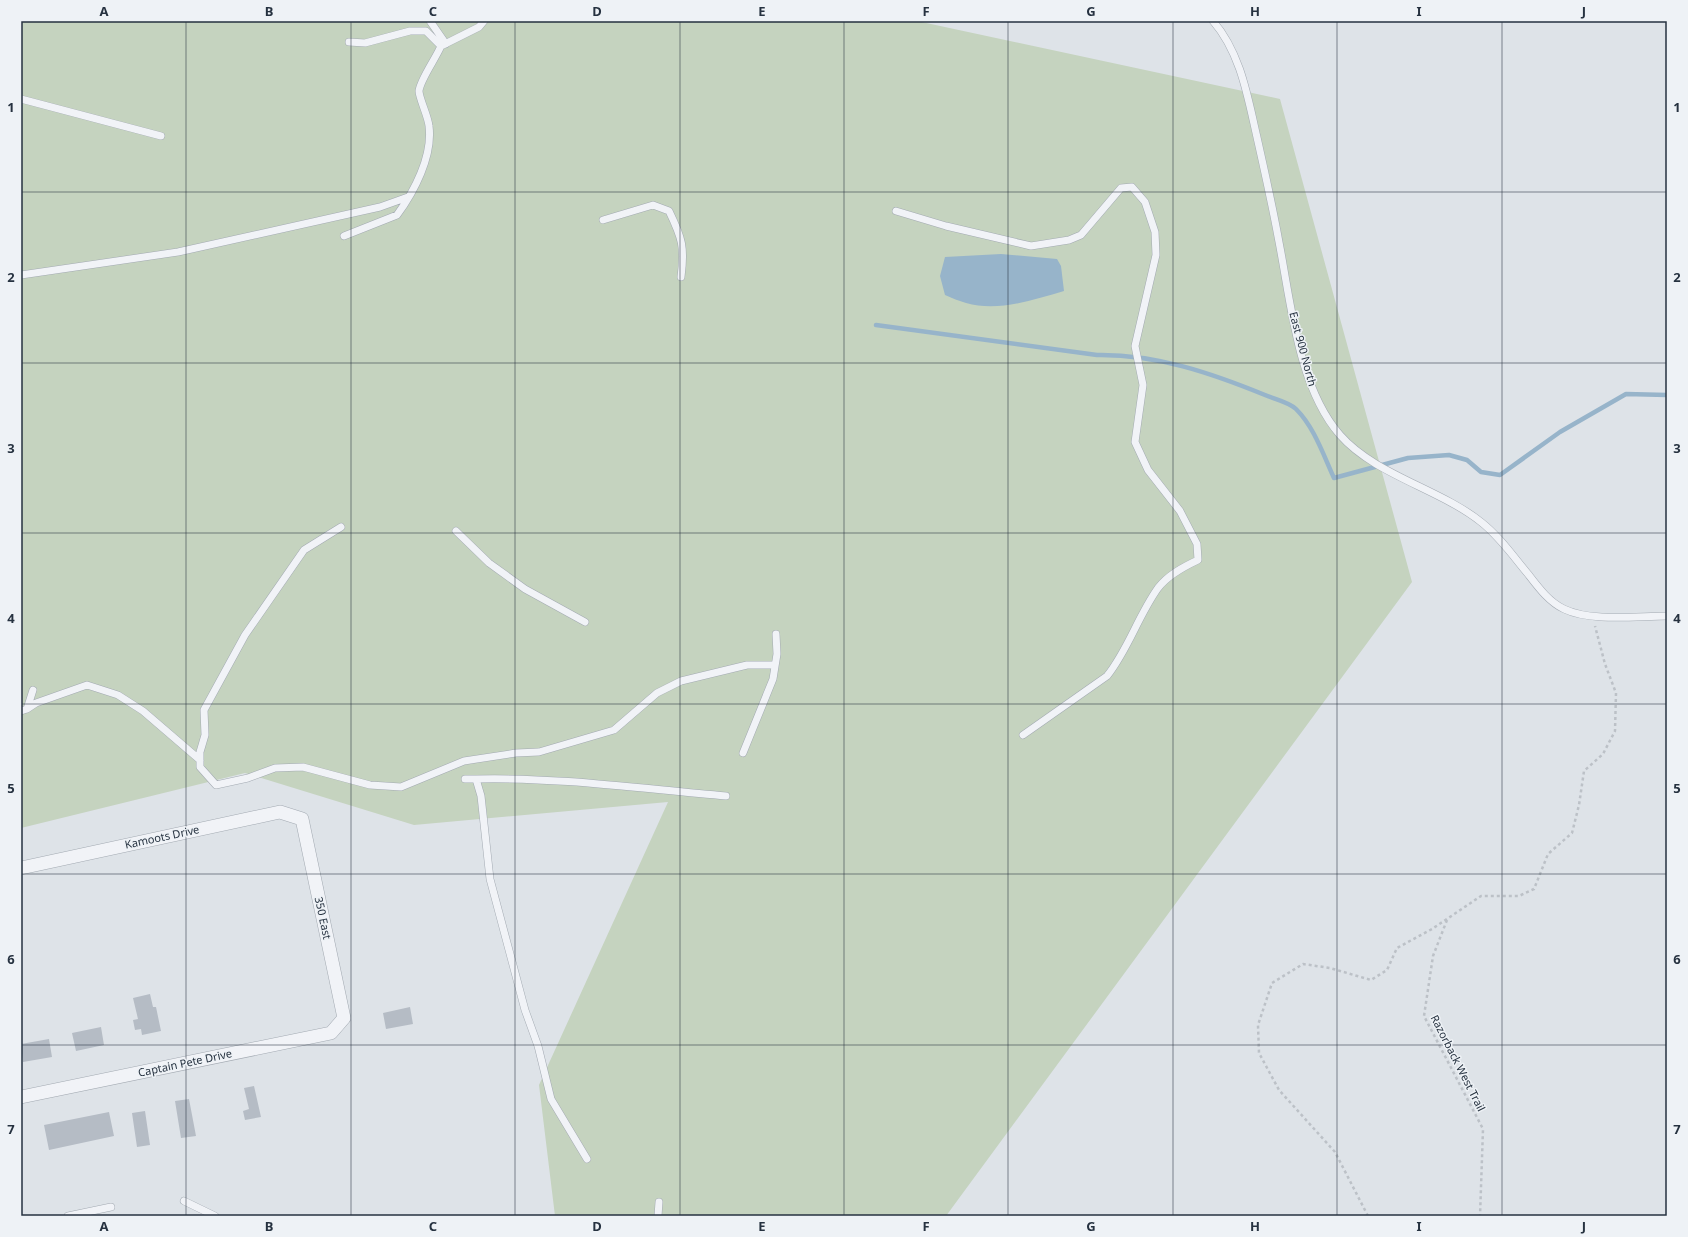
<svg xmlns="http://www.w3.org/2000/svg" width="1688" height="1237" font-family="'Noto Sans',sans-serif">
  <rect width="100%" height="100%" fill="#dee3e8"/>
  <path fill="#c5d3bf" d="M21,21H917L1280,99L1412,582L946,1216H555L539,1085L668,802L414,825L245,773L21,828Z"/>
  <path fill="#97b4ca" d="M1001,254L1057,259L1061,266L1064,291C1033,300 998,312 966,303C959,301 952,298 945,295L940,276L945,257Z"/>
  <g fill="none" stroke-linecap="round" stroke-linejoin="round">
    <path stroke="#97b4ca" stroke-width="4.5" d="M876,325L1097,355C1156,354 1211,373 1265,395C1274,399 1289,402 1296,409C1314,427 1323,454 1334,478L1408,458L1449,455L1467,460L1481,472L1500,475L1560,432L1626,394L1667,395"/>
  </g>
  <path fill="#b5bcc5" d="M150,994L153,1007H156L161,1031L142,1035L141,1029L135,1030L133,1020L138,1019L133,998Z
    M410,1007L413,1024L386,1029L383,1013Z
    M101,1027L104,1045L76,1051L72,1033Z
    M49,1039L52,1057L23,1062L21,1044Z
    M254,1086L261,1117L245,1120L243,1111L249,1109L244,1088Z
    M189,1099L196,1136L181,1138L175,1101Z
    M145,1111L150,1145L137,1147L132,1113Z
    M109,1112L114,1136L49,1150L44,1125Z"/>
  <g fill="none" stroke-linecap="round" stroke-linejoin="round">
    <g stroke="#a3aab2" stroke-width="8">
      <path id="lane" d="M430,21L446,44
        M1213,21C1238,50 1246,88 1254,124C1263,164 1272,203 1279,242C1291,303 1298,387 1340,435C1375,475 1440,489 1481,522C1499,536 1513,556 1528,574C1538,587 1549,602 1564,609C1591,622 1637,616 1667,616
        M349,42L365,43L410,31H426L441,46
        M21,99L161,136
        M896,211L946,226L1031,246L1069,240L1081,235L1121,188L1132,187L1145,202L1155,232L1156,255L1135,346L1143,385L1135,442L1148,470L1180,511L1197,544L1198,560C1183,567 1168,575 1158,588C1138,616 1128,650 1107,676L1023,735
        M603,220L653,205L669,211C682,238 685,247 681,277
        M344,236L397,215C414,192 433,156 429,126C428,116 419,98 419,91C420,80 436,58 441,46L479,27L484,21
        M21,275L178,252L380,207L408,197
        M341,527L304,550L245,635L204,710L205,735L200,752V767L216,785L248,778L275,768L303,767L370,785L401,787L464,761L516,753L539,752L614,730L657,693L681,681L747,665H775
        M456,531L489,563L525,589L585,622
        M27,709L36,703L87,685L118,695L143,711L200,760
        M21,711L27,709L33,690
        M743,753L773,679L777,654L776,634
        M465,779H476L481,796L490,879L525,1010L538,1046L551,1099L587,1159
        M476,779C559,777 643,789 726,796
        M184,1201L215,1216
        M68,1216L111,1207
        M658,1216L659,1202"/>
    </g>
    <g stroke="#a3aab2" stroke-width="14">
      <path id="street" d="M21,868L280,812L302,819L344,1018L331,1033L21,1097"/>
    </g>
    <path stroke="#bcc1c7" stroke-width="2.5" stroke-dasharray="3 3" stroke-linecap="butt" d="M1447,920L1433,956L1424,1016L1483,1129L1480,1216
      M1368,1216L1335,1152L1279,1090L1259,1053L1258,1025L1272,983L1303,964L1330,968L1371,980L1387,970L1397,948L1432,929L1481,896H1519L1534,889L1548,854L1572,833L1579,805L1584,771L1603,754L1615,731L1616,693L1605,664L1595,626"/>
    <use href="#lane" stroke="#f1f3f7" stroke-width="7"/>
    <use href="#street" stroke="#f1f3f7" stroke-width="13"/>
  </g>
  <path fill="none" stroke="#263240" stroke-width="1" stroke-opacity="0.55" d="M186,21V1216M351,21V1216M515,21V1216M680,21V1216M844,21V1216M1008,21V1216M1173,21V1216M1337,21V1216M1502,21V1216M21,192H1667M21,363H1667M21,533H1667M21,704H1667M21,874H1667M21,1045H1667"/>
  <g text-anchor="middle" stroke-width="3" stroke-linejoin="round" paint-order="stroke">
    <g font-size="11" fill="#263240" stroke="#eef2f6">
      <text transform="translate(1303 349) rotate(75)" y="4">East 900 North</text>
      <text transform="translate(162 837) rotate(-12)" y="4">Kamoots Drive</text>
      <text transform="translate(323 918) rotate(78)" y="4">350 East</text>
      <text transform="translate(185 1063) rotate(-12)" y="4">Captain Pete Drive</text>
      <text transform="translate(1458 1063) rotate(63)" y="4">Razorback West Trail</text>
    </g>
  </g>
  <rect width="1688" height="1237" fill="none" stroke="#eef2f6" stroke-width="44"/>
  <rect x="22" y="22" width="1644" height="1193" fill="none" stroke="#263240" stroke-width="1.5"/>
  <g font-size="13" text-anchor="middle" font-weight="bold" fill="#263240">
    <text x="104" y="16">A</text>
    <text x="269" y="16">B</text>
    <text x="433" y="16">C</text>
    <text x="597" y="16">D</text>
    <text x="762" y="16">E</text>
    <text x="926" y="16">F</text>
    <text x="1091" y="16">G</text>
    <text x="1255" y="16">H</text>
    <text x="1419" y="16">I</text>
    <text x="1584" y="16">J</text>
    <text x="11" y="112">1</text>
    <text x="1677" y="112">1</text>
    <text x="11" y="282">2</text>
    <text x="1677" y="282">2</text>
    <text x="11" y="453">3</text>
    <text x="1677" y="453">3</text>
    <text x="11" y="623">4</text>
    <text x="1677" y="623">4</text>
    <text x="11" y="793">5</text>
    <text x="1677" y="793">5</text>
    <text x="11" y="964">6</text>
    <text x="1677" y="964">6</text>
    <text x="11" y="1134">7</text>
    <text x="1677" y="1134">7</text>
    <text x="104" y="1231">A</text>
    <text x="269" y="1231">B</text>
    <text x="433" y="1231">C</text>
    <text x="597" y="1231">D</text>
    <text x="762" y="1231">E</text>
    <text x="926" y="1231">F</text>
    <text x="1091" y="1231">G</text>
    <text x="1255" y="1231">H</text>
    <text x="1419" y="1231">I</text>
    <text x="1584" y="1231">J</text>
  </g>
</svg>
